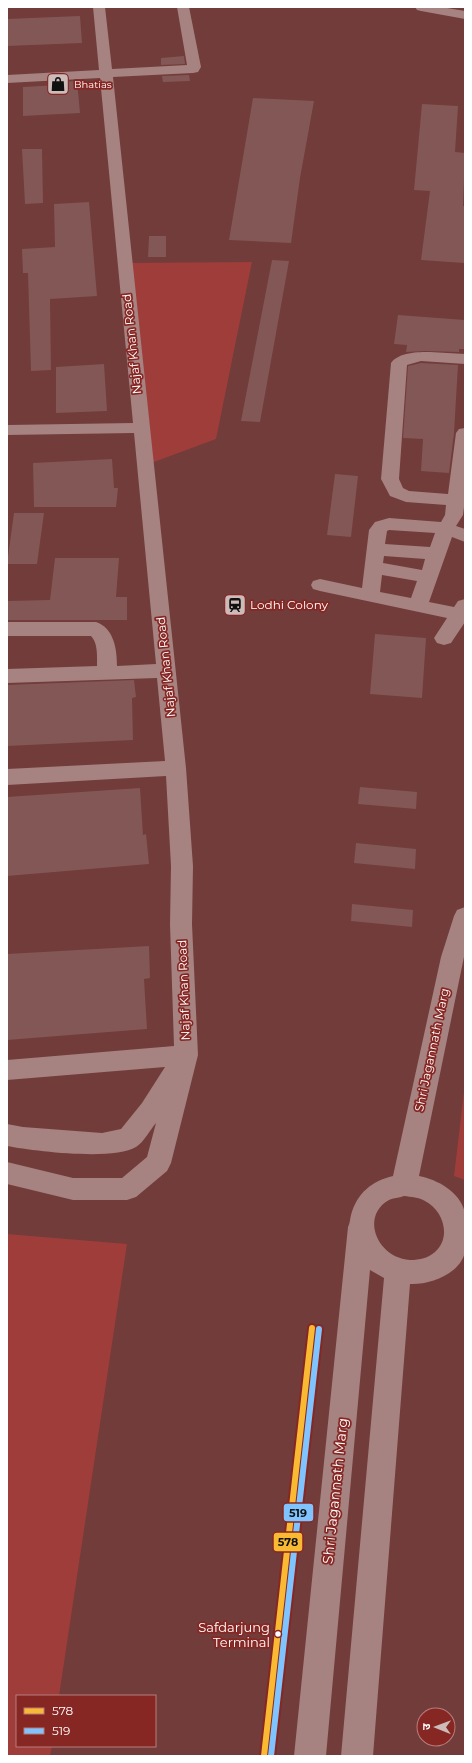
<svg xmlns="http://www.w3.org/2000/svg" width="472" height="1763" font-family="Montserrat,'Noto Sans Devanagari',sans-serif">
  <rect width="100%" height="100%" fill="#713c3a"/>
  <path fill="#9f3d3b" d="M252,262L216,439L146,465L124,263Z
    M465,1083V1180L454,1176Z
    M7,1234L127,1244L59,1696H17V1746H52L50,1756H7Z"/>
  <path fill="#825756" d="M80,16L82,43L7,46V19Z
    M184,56L185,64L161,65V58Z
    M189,75L190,81L163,82L162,76Z
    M77,81L80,113L23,116V87L59,85V82Z
    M253,98L314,101L300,178L291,243L229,240Z
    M422,104L458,106L455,152L465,153L463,206H465L464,263L421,260L430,191L414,190Z
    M22,149H42L43,203L25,204Z
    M89,202L97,296L50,299L51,370L31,371L28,273H23L22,249L55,247L54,204Z
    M149,236H166V257H148Z
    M272,260L289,261L260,422L241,421Z
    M398,315L465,320L464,349H459V352L425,351L406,352L407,345L394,344Z
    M421,363L458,365L454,433L449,473L421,471L423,439L403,438L408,366Z
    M104,364L107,411L56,413V367Z
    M112,459L114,488H118L116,507H34L33,463Z
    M335,474L358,476L351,537L327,535Z
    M14,513H44L37,564H7Z
    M55,558H119L116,597H127V620H7V601L50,600Z
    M375,634L426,638L422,698L370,694Z
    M134,680L136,697L132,698L133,740L7,746V685Z
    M360,787L417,792L416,809L358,804Z
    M140,788L143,835L146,834L149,864L7,876V797Z
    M356,843L416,849L415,869L354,863Z
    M352,904L413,910L412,927L351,921Z
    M149,946L150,978L144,979L147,1029L7,1040V954Z"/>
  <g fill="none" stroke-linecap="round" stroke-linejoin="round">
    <path fill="#a68281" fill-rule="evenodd" d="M93,7H105L112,69L187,65L177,7H189L201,67L198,72L193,73L113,77L186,768L193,866L192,924L198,1055L171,1163L167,1171L136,1197L127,1200H73L7,1184V1162L73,1178H122L147,1157L156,1123C150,1130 144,1142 136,1147C114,1161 33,1151 7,1146V1124L23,1127L102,1133L121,1129L142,1103L165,1067L7,1080V1060L174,1046L170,924L171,866L166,776L7,785V769L165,761L157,678L7,683V669L97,666C97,656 98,643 91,636H7V622H96C114,628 117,649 117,666L156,664L134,433L7,435V425L133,423L100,78L7,83V75L99,70Z
      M415,7H441L465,11V19L421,11L417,10Z
      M430,352L465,354V364L421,361L407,365L399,479L403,488L409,491L448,494L456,433L459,429L465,428V499L463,515L456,526L465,529V542L452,537L429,602L454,607L458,601L465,599V622L451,643L444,645L437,643L434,638L447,618L320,591L313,589L311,585L313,581L320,579L362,588L369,530L375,522L389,518L441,522L445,515L446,505L406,502L390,496L381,479L391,363C399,352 418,352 430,352ZM389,530L435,533L430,547L385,544L387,531ZM384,556L425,559L422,570L383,563ZM382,575L417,581L411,598L380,592Z
      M465,907V952L419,1176C438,1180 459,1191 465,1212C466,1218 465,1227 465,1233C465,1239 466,1246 465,1252C460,1274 430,1285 410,1284L373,1756H341L384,1278L370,1270L326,1756H294L348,1227C350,1223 350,1219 351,1215C357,1193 372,1181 393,1176L441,957L454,916L457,910ZM404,1196C411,1197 419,1197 425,1201C443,1210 452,1237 435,1252C428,1258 420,1260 410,1260C377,1258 360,1216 389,1200C393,1198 399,1198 404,1196Z"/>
    <g stroke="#872724" stroke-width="10">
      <path id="bus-1" d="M264,1756L312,1328"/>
    </g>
    <g stroke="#872724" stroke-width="10">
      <path id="bus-2" d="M271,1756L319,1329"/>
    </g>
    <use href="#bus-1" stroke="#fab933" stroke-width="6"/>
    <use href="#bus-2" stroke="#80c4ff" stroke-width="6"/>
  </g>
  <defs>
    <g id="shop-square" transform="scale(1.15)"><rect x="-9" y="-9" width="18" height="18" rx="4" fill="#cdbbba" stroke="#872724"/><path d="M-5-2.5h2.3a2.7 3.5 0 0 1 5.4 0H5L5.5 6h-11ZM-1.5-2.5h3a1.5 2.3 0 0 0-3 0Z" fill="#111"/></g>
    <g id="station-square" transform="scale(1.15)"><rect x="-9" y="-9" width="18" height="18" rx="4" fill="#cdbbba" stroke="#872724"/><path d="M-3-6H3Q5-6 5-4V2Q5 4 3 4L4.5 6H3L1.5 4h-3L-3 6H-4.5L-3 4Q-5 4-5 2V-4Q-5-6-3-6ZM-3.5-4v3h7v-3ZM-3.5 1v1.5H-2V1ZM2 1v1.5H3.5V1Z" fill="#111"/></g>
  </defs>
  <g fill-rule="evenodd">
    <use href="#shop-square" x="58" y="84"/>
    <use href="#station-square" x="235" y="605"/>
  </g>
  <circle fill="#fff" stroke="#872724" stroke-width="1.5" cx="278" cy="1634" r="3.5"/>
  <g text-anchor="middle" stroke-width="3.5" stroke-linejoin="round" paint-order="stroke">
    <g font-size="10" fill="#fff" stroke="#872724" text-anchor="start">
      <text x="74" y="88">Bhatias</text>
    </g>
    <g font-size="12" fill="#fff" stroke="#872724">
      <text transform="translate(132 344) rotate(-96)" y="4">Najaf Khan Road</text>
      <text transform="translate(166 667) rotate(-96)" y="4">Najaf Khan Road</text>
      <text transform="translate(184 990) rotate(-92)" y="4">Najaf Khan Road</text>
      <text transform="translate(432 1050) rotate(-78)" y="4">Shri Jagannath Marg</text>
    </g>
    <g font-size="12" fill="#fff" stroke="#872724" text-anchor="start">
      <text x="250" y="609">Lodhi Colony</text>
    </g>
    <g font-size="13" fill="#fff" stroke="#872724" text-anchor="end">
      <text x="270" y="1632">Safdarjung<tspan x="270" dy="15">Terminal</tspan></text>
    </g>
    <g font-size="14" fill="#fff" stroke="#872724">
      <text transform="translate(335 1491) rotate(-84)" y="5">Shri Jagannath Marg</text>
    </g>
  </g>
  <g stroke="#872724" stroke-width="1.5">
    <rect x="283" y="1503" width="31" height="19" rx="4" fill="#80c4ff"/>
    <rect x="273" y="1532" width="30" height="20" rx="4" fill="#fab933"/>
  </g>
  <g font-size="11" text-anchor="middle" font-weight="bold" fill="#111">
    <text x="298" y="1517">519</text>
    <text x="288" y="1546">578</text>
  </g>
  <rect width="472" height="1763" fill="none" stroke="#ffffff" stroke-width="16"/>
  <rect x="16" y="1695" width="140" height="52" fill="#872724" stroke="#b77d7c"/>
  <rect x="24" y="1708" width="20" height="6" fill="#fab933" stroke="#b77d7c"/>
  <text x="52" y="1715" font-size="12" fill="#ffffff">578</text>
  <rect x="24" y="1728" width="20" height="6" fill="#80c4ff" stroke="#b77d7c"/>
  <text x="52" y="1735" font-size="12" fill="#ffffff">519</text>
  <g transform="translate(436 1727) rotate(271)"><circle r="19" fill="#872724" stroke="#b77d7c"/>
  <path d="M0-3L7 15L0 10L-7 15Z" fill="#cdbbba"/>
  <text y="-6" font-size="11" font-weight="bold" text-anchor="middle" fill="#ffffff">उ</text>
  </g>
</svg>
